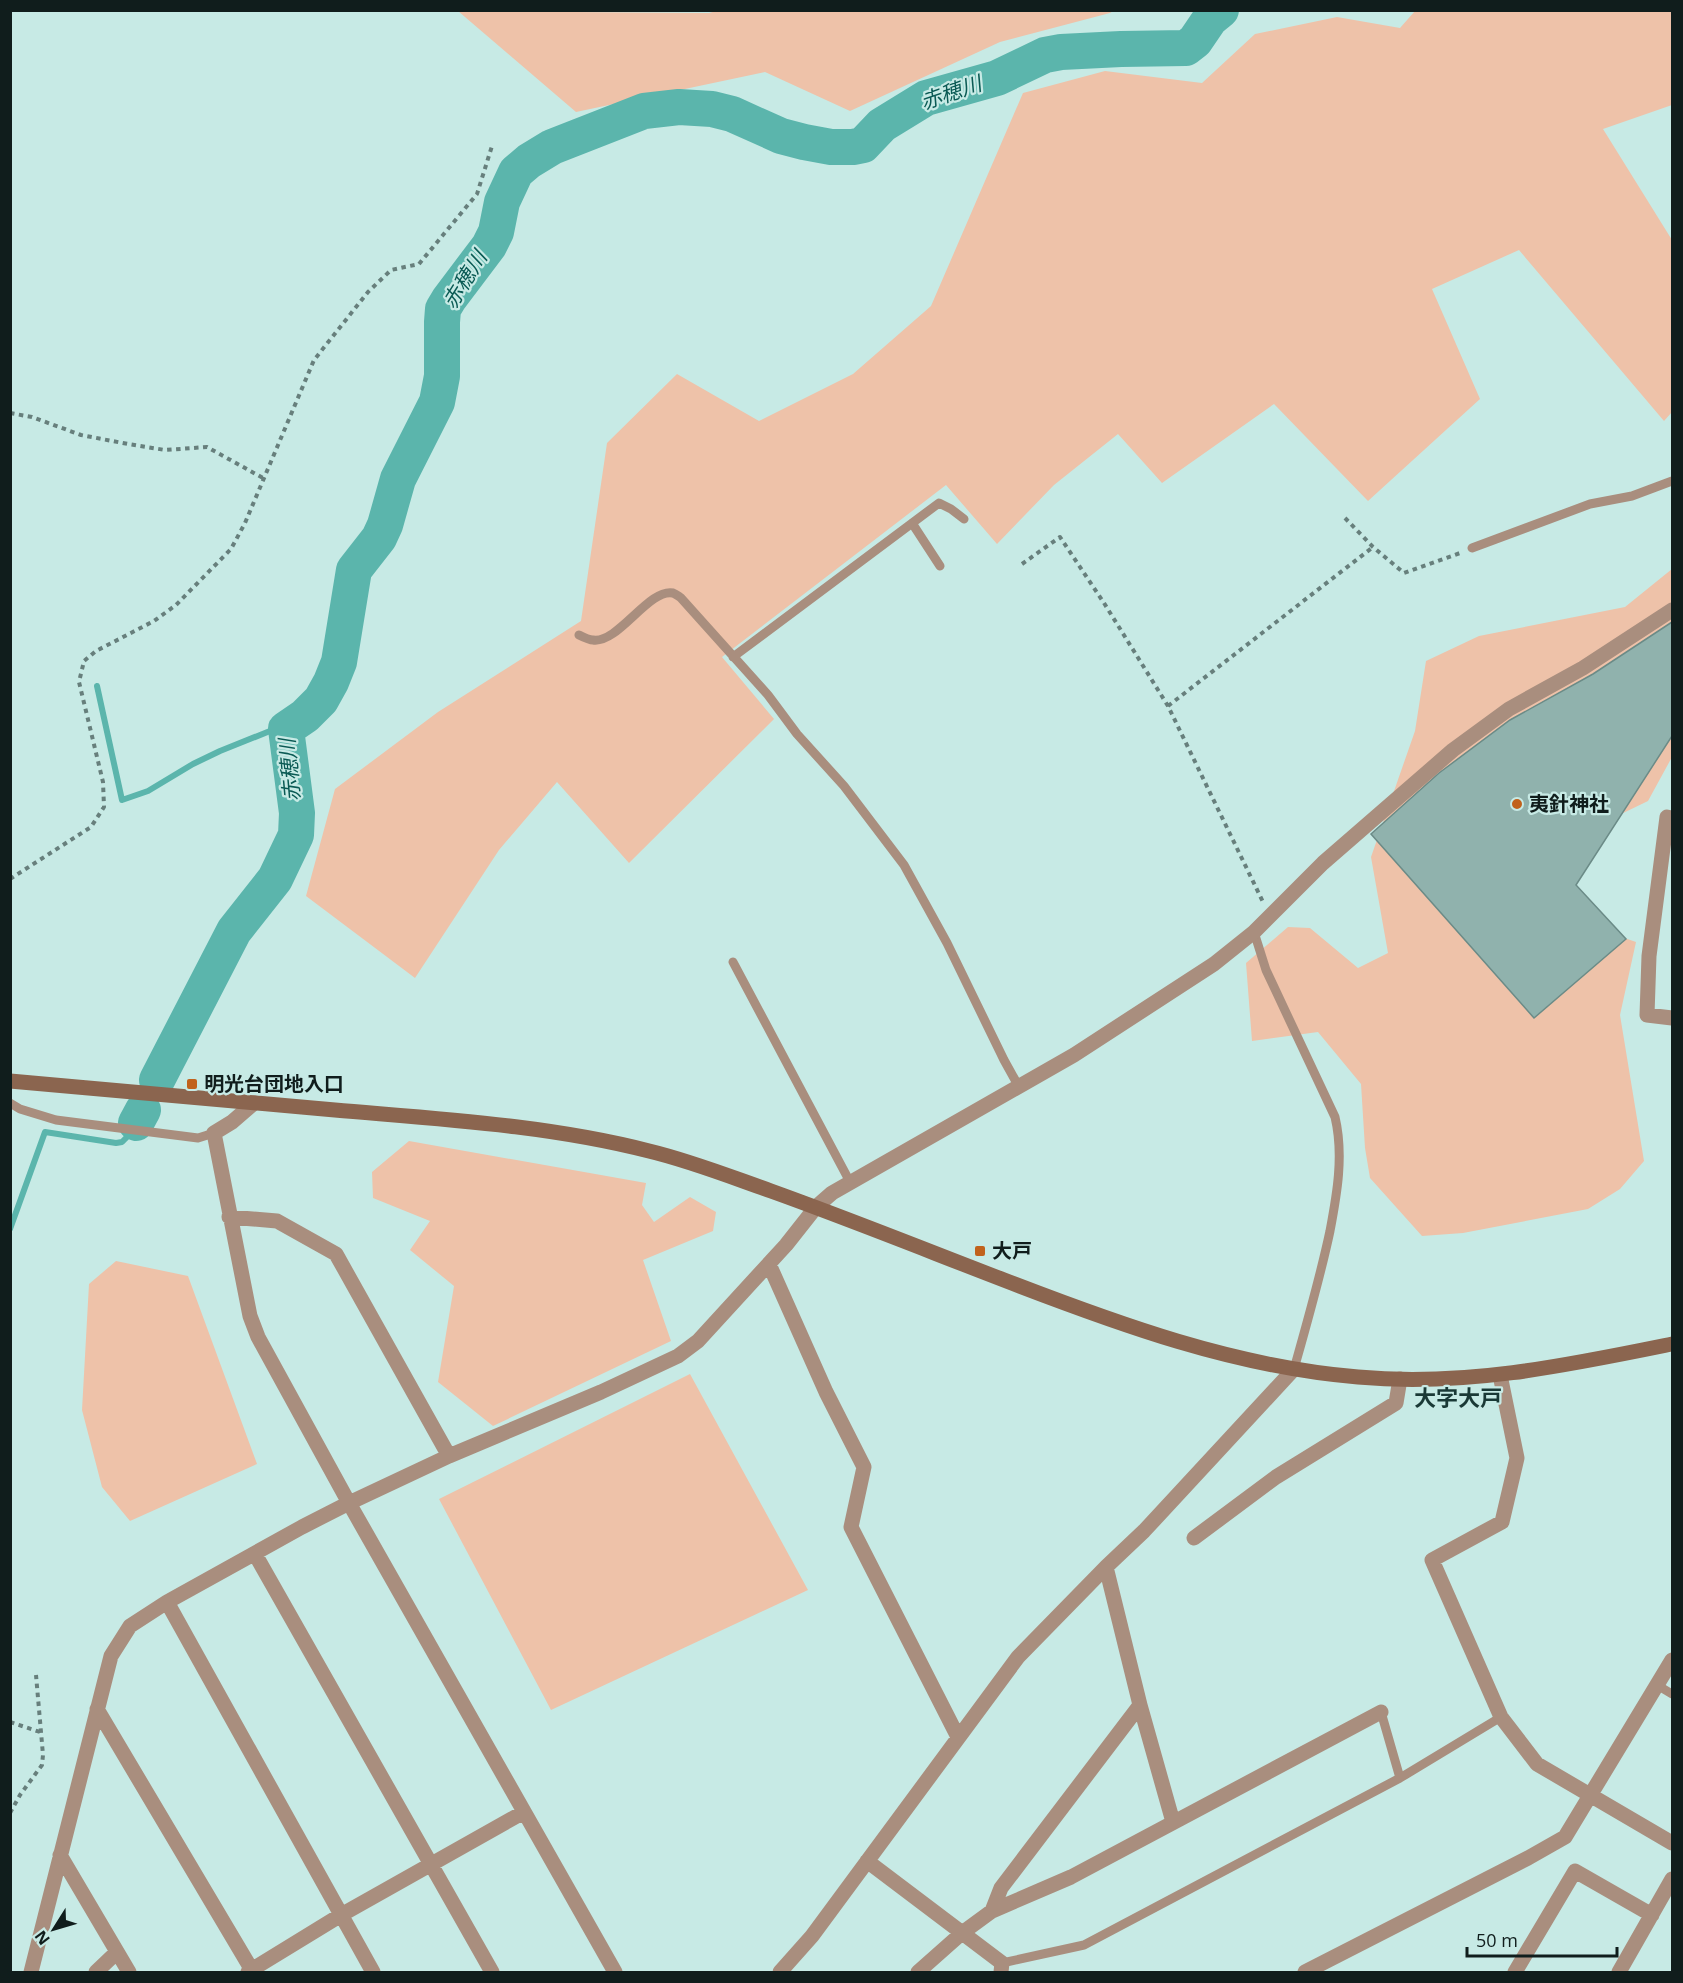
<svg xmlns="http://www.w3.org/2000/svg" width="1683" height="1983" font-family="'Open Sans','Noto Sans JP',sans-serif">
  <rect width="100%" height="100%" fill="#c7eae5"/>
  <path fill="#eec2a9" d="M720,10H1113V11L1110,13L1000,42L850,111L765,72L576,112L458,11L709,13Z
    M1415,11H1672V105L1603,129L1672,240V412L1664,421L1519,250L1432,289L1480,399L1368,501L1274,404L1162,483L1118,434L1054,485L997,544L946,485L722,657L774,719L629,863L557,782L499,850L415,978L306,896L335,789L438,712L581,621L607,443L677,374L759,421L853,374L931,306L1023,93L1105,71L1202,83L1255,34L1337,17L1400,28Z
    M1672,569V757L1648,801L1584,832L1563,889L1584,924L1636,942L1620,1015L1644,1161L1620,1189L1588,1209L1463,1233L1422,1236L1370,1178L1365,1148L1361,1084L1318,1032L1252,1041L1246,963L1288,927L1310,928L1358,968L1388,953L1371,857L1415,731L1426,661L1479,636L1625,607Z
    M409,1141L646,1183L642,1205L654,1222L690,1197L716,1212L713,1231L643,1260L671,1341L493,1426L438,1382L454,1286L410,1250L430,1221L373,1198L372,1172Z
    M116,1261L188,1276L257,1464L130,1521L102,1487L82,1410L89,1284Z
    M690,1374L808,1590L551,1710L439,1499Z"/>
  <g fill="none" stroke-linecap="round" stroke-linejoin="round">
    <path stroke="#5bb5ac" stroke-width="6" d="M97,686L122,800L148,791L193,764L220,751L270,731L286,729
      M10,1229L45,1132L116,1143L122,1142L127,1137"/>
    <path stroke="#5bb5ac" stroke-width="36" d="M157,1080L234,931L275,879L296,835L297,813L286,729L305,716L321,700L331,682L339,662L354,570L379,538L385,525L398,479L437,402L442,376V322L443,309L449,299L489,246L496,232L502,202L516,172L529,161L552,147L644,111L679,107L712,109L732,114L781,136L804,142L831,147H853L863,145L882,125L926,98L997,78L1045,55L1061,52L1121,49L1186,48L1195,41L1210,19L1221,10
      M136,1123L143,1110"/>
  </g>
  <path fill="#90b2ad" stroke="#6b8b87" stroke-width="1.5" d="M1672,622V736L1576,885L1626,939L1534,1018L1371,834L1439,773L1510,720L1593,674Z"/>
  <g fill="none" stroke-linecap="round" stroke-linejoin="round">
    <path stroke="#677f7c" stroke-width="4" stroke-dasharray="4.5 4.5" stroke-linecap="butt" d="M10,413L32,417L81,435L128,444L165,450L207,447L263,478
      M1345,518L1373,547L1404,573L1460,553
      M1022,564L1060,537L1104,603L1168,706L1263,902
      M1168,706L1373,547
      M10,879L91,827L104,807L103,782L79,682L84,661L96,651L154,621L176,605L231,549L245,523L314,360L368,292L391,270L419,264L477,194L492,146
      M10,1722L40,1732
      M10,1813L20,1795L42,1765L43,1755L36,1675"/>
    <path stroke="#a98e7e" stroke-width="9" d="M912,523L940,566
      M1472,548L1590,504L1632,496L1672,481
      M579,635C583,637 589,640 593,640C618,644 649,588 673,593C676,594 678,596 681,598L768,695L797,734L844,786L904,865L947,943L1004,1060L1019,1087
      M733,657L939,503L951,509L964,519
      M1254,932L1266,970L1335,1117C1344,1155 1337,1194 1330,1231C1320,1278 1307,1323 1294,1369
      M733,962L850,1182
      M10,1103L20,1109L56,1120L198,1138L214,1133
      M1657,1685L1672,1694
      M1381,1712L1400,1778
      M1002,1963L1084,1945L1400,1778L1501,1717"/>
    <path stroke="#a98e7e" stroke-width="15" d="M1672,818L1667,817L1649,956L1647,1015L1672,1018
      M254,1103L232,1122L214,1133L250,1316L258,1337L349,1503L615,1972
      M229,1217L277,1221L336,1254L449,1456
      M769,1264L826,1392L864,1467L851,1527L958,1737
      M1500,1375L1517,1458L1502,1522L1432,1560L1501,1717L1537,1764L1672,1843
      M1194,1538L1276,1477L1396,1403L1400,1379
      M255,1554L492,1972
      M1106,1567L1140,1705L1173,1822
      M167,1602L373,1972
      M97,1709L253,1972
      M60,1855L129,1972
      M867,1861L1002,1963L1001,1972
      M992,1911L1001,1888L1140,1705
      M31,1972L111,1656L130,1626L167,1602L302,1527L349,1503L449,1456L601,1392L678,1356L698,1341L786,1245L816,1207L832,1193L1074,1055L1214,964L1254,932L1323,863L1453,750L1509,709L1583,668L1672,610
      M96,1972L117,1952
      M248,1972L341,1915L524,1812
      M780,1972L812,1936L1018,1657L1106,1567L1144,1531L1294,1369
      M918,1972L962,1933L992,1911L1071,1877L1381,1712
      M1305,1972L1528,1858L1565,1837L1672,1660
      M1515,1972L1575,1871L1652,1915
      M1619,1972L1672,1879"/>
    <path stroke="#8b654f" stroke-width="15" d="M10,1081C119,1090 227,1101 335,1110C439,1119 548,1125 649,1151C691,1161 731,1177 771,1191C849,1219 926,1250 1004,1280C1118,1324 1235,1367 1358,1377C1465,1387 1569,1365 1672,1344"/>
  </g>
  <g fill="#c1621c" stroke="#c7eae5" stroke-width="2">
    <circle cx="1517" cy="804" r="6"/>
    <rect x="186" y="1078" width="12" height="12" rx="3"/>
    <rect x="974" y="1245" width="12" height="12" rx="3"/>
  </g>
  <g text-anchor="middle" stroke-width="4.5" stroke-linejoin="round" paint-order="stroke">
    <g font-size="20" font-weight="bold" fill="#101d1c" stroke="#c7eae5" text-anchor="start">
      <text x="1529" y="811">夷針神社</text>
      <text x="204" y="1091">明光台団地入口</text>
      <text x="992" y="1258">大戸</text>
    </g>
    <g font-size="21" font-style="italic" fill="#0a5a54" stroke="#c7eae5">
      <text transform="translate(951 93) rotate(-19)" y="7">赤穂川</text>
      <text transform="translate(465 280) rotate(-58)" y="7">赤穂川</text>
      <text transform="translate(290 770) rotate(-95)" y="7">赤穂川</text>
    </g>
    <g font-size="22" font-weight="bold" fill="#1a3936" stroke="#c7eae5">
      <text x="1458" y="1406">大字大戸</text>
    </g>
  </g>
  <rect width="1683" height="1983" fill="none" stroke="#101d1c" stroke-width="24"/>
  <g transform="translate(54 1929) rotate(233)" stroke="#c7eae5" stroke-width="4.5" paint-order="stroke">
  <path d="M0-4.5L10 22L0 15L-10 22Z" fill="#101d1c"/>
  <text y="-9" font-size="16" font-weight="bold" text-anchor="middle" fill="#101d1c">N</text>
  </g>
  <path d="M1467 1947v9h150v-9" fill="none" stroke="#101d1c" stroke-width="3"/>
  <text x="1476" y="1947" font-size="18" fill="#101d1c" stroke="#c7eae5" stroke-width="4.5" paint-order="stroke">50 m</text>
</svg>
